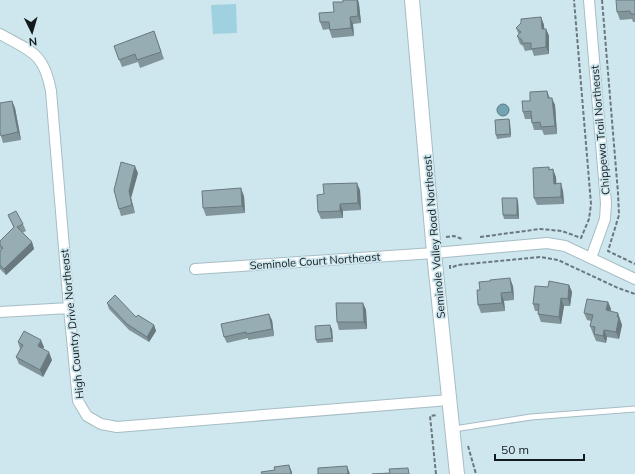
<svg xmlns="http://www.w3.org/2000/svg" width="635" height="474" font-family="Mulish,sans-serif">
  <rect width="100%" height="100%" fill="#cee6ee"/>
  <path fill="#a0d1e1" d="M236,4L237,33L213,34L211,5Z"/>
  <path fill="#74a3b2" stroke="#577a85" d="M497 110a6 6 0 1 1 12 0a6 6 0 1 1-12 0Z"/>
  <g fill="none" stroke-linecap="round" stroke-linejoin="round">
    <g stroke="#a6bdc4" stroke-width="7">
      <path id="lane" d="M454,429L531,417L635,409"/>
    </g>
    <g stroke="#a6bdc4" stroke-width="12">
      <path id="street" d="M589,0L606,203L605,219L591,258
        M0,34C32,52 44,53 51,91L69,308L78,401L87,416L101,424L117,427L449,400
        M195,269L434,253L547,243L565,246L635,279
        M0,312L69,308"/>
    </g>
    <g stroke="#a6bdc4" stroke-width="16">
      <path id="secondary" d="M412,0L434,253L457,474"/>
    </g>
    <path stroke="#69787e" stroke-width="2" stroke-dasharray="4 2" stroke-linecap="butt" d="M602,0L618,193L619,215L608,251L635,264
      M446,237L454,236L462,239
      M480,237L540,229L562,231L581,238L589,219L591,204L574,0
      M450,265V268L458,265L540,257L558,260L618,288L635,294
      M468,446L476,474
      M436,474L430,416L437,415"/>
    <use href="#lane" stroke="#fff" stroke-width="5"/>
    <use href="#street" stroke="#fff" stroke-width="10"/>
    <use href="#secondary" stroke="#fff" stroke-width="14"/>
  </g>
  <path fill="#81959b" d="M343,0H358L359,4L361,23L353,24L354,36L332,38L329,29L323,30L320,22L334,12L343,2Z
    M635,0V22H633L632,19L620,20L617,12Z
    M541,17L544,25V29H546L549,36V54L534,56L532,50L525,51L523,46L520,44L517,36L519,35L516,28Z
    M154,31L164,59L140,68L138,62L122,67L114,46Z
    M547,91L550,98L555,105L557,134L544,135L542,130H534L532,123L531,119H525L523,112L530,101Z
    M12,101L15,108L21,140L3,143L1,136Z
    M509,119L510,123L511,137L497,139L496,135Z
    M549,167L550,170L556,177V184L563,191L564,204L537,205L534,198Z
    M138,173L131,198L135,213L121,216L119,209Z
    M360,190L361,210L343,211V218L321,219L318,212Z
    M244,196L245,213L206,216L203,208Z
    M518,201L519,219H504L503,215Z
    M8,215L23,224L26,231L22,233L32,242L34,249L6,275L0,269V251L1,250L0,249V241L14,228Z
    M569,285L572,292L570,306H564L561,324L541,322L538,314V311H535L533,304L548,287Z
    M513,286L514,300L504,301L505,311L481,313L478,305Z
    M608,302L611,309L610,311L620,320L622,325L619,339L607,337L606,343L596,341L590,326L591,321L587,320L584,313Z
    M107,303L154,325L156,331L149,342L129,330L109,309Z
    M363,303L366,310L367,329L339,330L337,322Z
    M272,320L274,336L248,340V338L227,343L224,337Z
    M332,329L333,342L317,343L316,340Z
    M18,342L44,347L43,349L52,360L43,377L19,364L16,357L20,349Z"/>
  <path fill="#69797e" d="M357,0H358L359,4L361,23L358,16Z
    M350,17L353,24L354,36L351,28Z
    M541,17L544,25L545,36L542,29Z
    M546,29L549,36V54L546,47Z
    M552,98L555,105L557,134L555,126Z
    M12,101L15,108L21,140L18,132Z
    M509,119L510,123L511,137L510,134Z
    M135,166L138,173L131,198L135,213L132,205L129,191Z
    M553,169L556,177L557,191L554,184Z
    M357,183L360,190L361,210L358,203Z
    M561,183L563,191L564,204L561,197Z
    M241,188L244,196L245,213L242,206Z
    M517,198L518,201L519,219L517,215Z
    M340,204L343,211V218L340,211Z
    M32,242L34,249L6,275L4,269Z
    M510,278L513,286L514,300L512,292Z
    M569,285L572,292L570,306L568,299Z
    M501,293L504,301L505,311L502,303Z
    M561,298L564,306L561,324L559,317Z
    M608,302L611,309L609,318L606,310Z
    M363,303L366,310L367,329L364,322Z
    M618,313L622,325L619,339L616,332L617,317Z
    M269,314L272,320L274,336L272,329Z
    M154,325L156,331L149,342L147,337Z
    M330,325L332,329L333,342L332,338Z
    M604,330L607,337L606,343L603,336Z
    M41,340L44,347L40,354L38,346Z
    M49,352L52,360L43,377L40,370Z
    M289,465L292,472V474H291Z
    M347,466L350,474H348Z"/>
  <path fill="#96adb4" stroke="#69797e" d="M343,0H357L358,16L350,17L351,28L330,30L329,22H320L319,13L334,12L333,2H343Z
    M616,0H635V14H631L630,11L617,12Z
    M541,17L542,29H546V47L531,49V43H522V40L517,36L521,32L516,28L521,23V19Z
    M154,31L161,52L137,60L135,54L119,60L114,46Z
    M547,91L548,98H552L555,126L541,127L540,122L532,123L531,111L523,112L522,101H530V92Z
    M12,101L18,132L1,136L0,132V103Z
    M509,119L510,134L496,135L495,120Z
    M121,162L135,166L129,191L132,205L119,209L114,190Z
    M549,167V170L553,169L554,184L561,183V197L534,198L533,168Z
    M357,183L358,203L340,204V211L318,212L317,195L324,194L323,184Z
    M241,188L242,206L203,208L202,191Z
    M502,198H517V215H503Z
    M16,211L23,224L17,227L32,242L4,269L0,265V251L3,248L0,245V241L14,227L8,215Z
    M510,278L512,292L501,293L502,303L478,305L477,290H480L479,282L490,281V280Z
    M549,281L569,285L568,299L561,298L559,317L538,314L539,304H533L535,286L548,287Z
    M115,295L136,317L138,315L154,325L147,337L127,324L107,303Z
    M587,299L608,302L606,310L618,313L617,317H619L616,332L604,330L603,336L594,334L595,327L590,326L593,315L584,313Z
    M336,303H363L364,322H337Z
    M269,314L272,329L246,334V332L224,337L221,324Z
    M330,325L332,338L316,340L315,326Z
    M24,331L41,340L38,346L49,352L40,370L16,357L23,345L18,342Z
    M289,465L291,474H262L261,472L275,470L274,467Z
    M347,466L348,474H318V468Z
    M408,468L409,474H372L390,473L389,469Z"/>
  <g text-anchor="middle" stroke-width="3.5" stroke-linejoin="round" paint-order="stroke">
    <g font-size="11" fill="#121a1d" stroke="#cee6ee">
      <text transform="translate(600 130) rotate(-95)" y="4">Chippewa Trail Northeast</text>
      <text transform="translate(434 237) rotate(-95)" y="4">Seminole Valley Road Northeast</text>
      <text transform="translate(315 261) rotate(-4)" y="4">Seminole Court Northeast</text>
      <text transform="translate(72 324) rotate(-96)" y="4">High Country Drive Northeast</text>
    </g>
  </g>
  <g transform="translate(32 32) rotate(175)" stroke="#cee6ee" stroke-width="3" paint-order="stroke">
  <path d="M0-3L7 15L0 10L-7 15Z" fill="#121a1d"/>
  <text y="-6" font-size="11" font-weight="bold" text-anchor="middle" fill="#121a1d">N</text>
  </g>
  <path d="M495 454v6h89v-6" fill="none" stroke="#121a1d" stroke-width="2"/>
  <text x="501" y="454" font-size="12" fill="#121a1d" stroke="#cee6ee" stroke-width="3" paint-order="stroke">50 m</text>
</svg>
